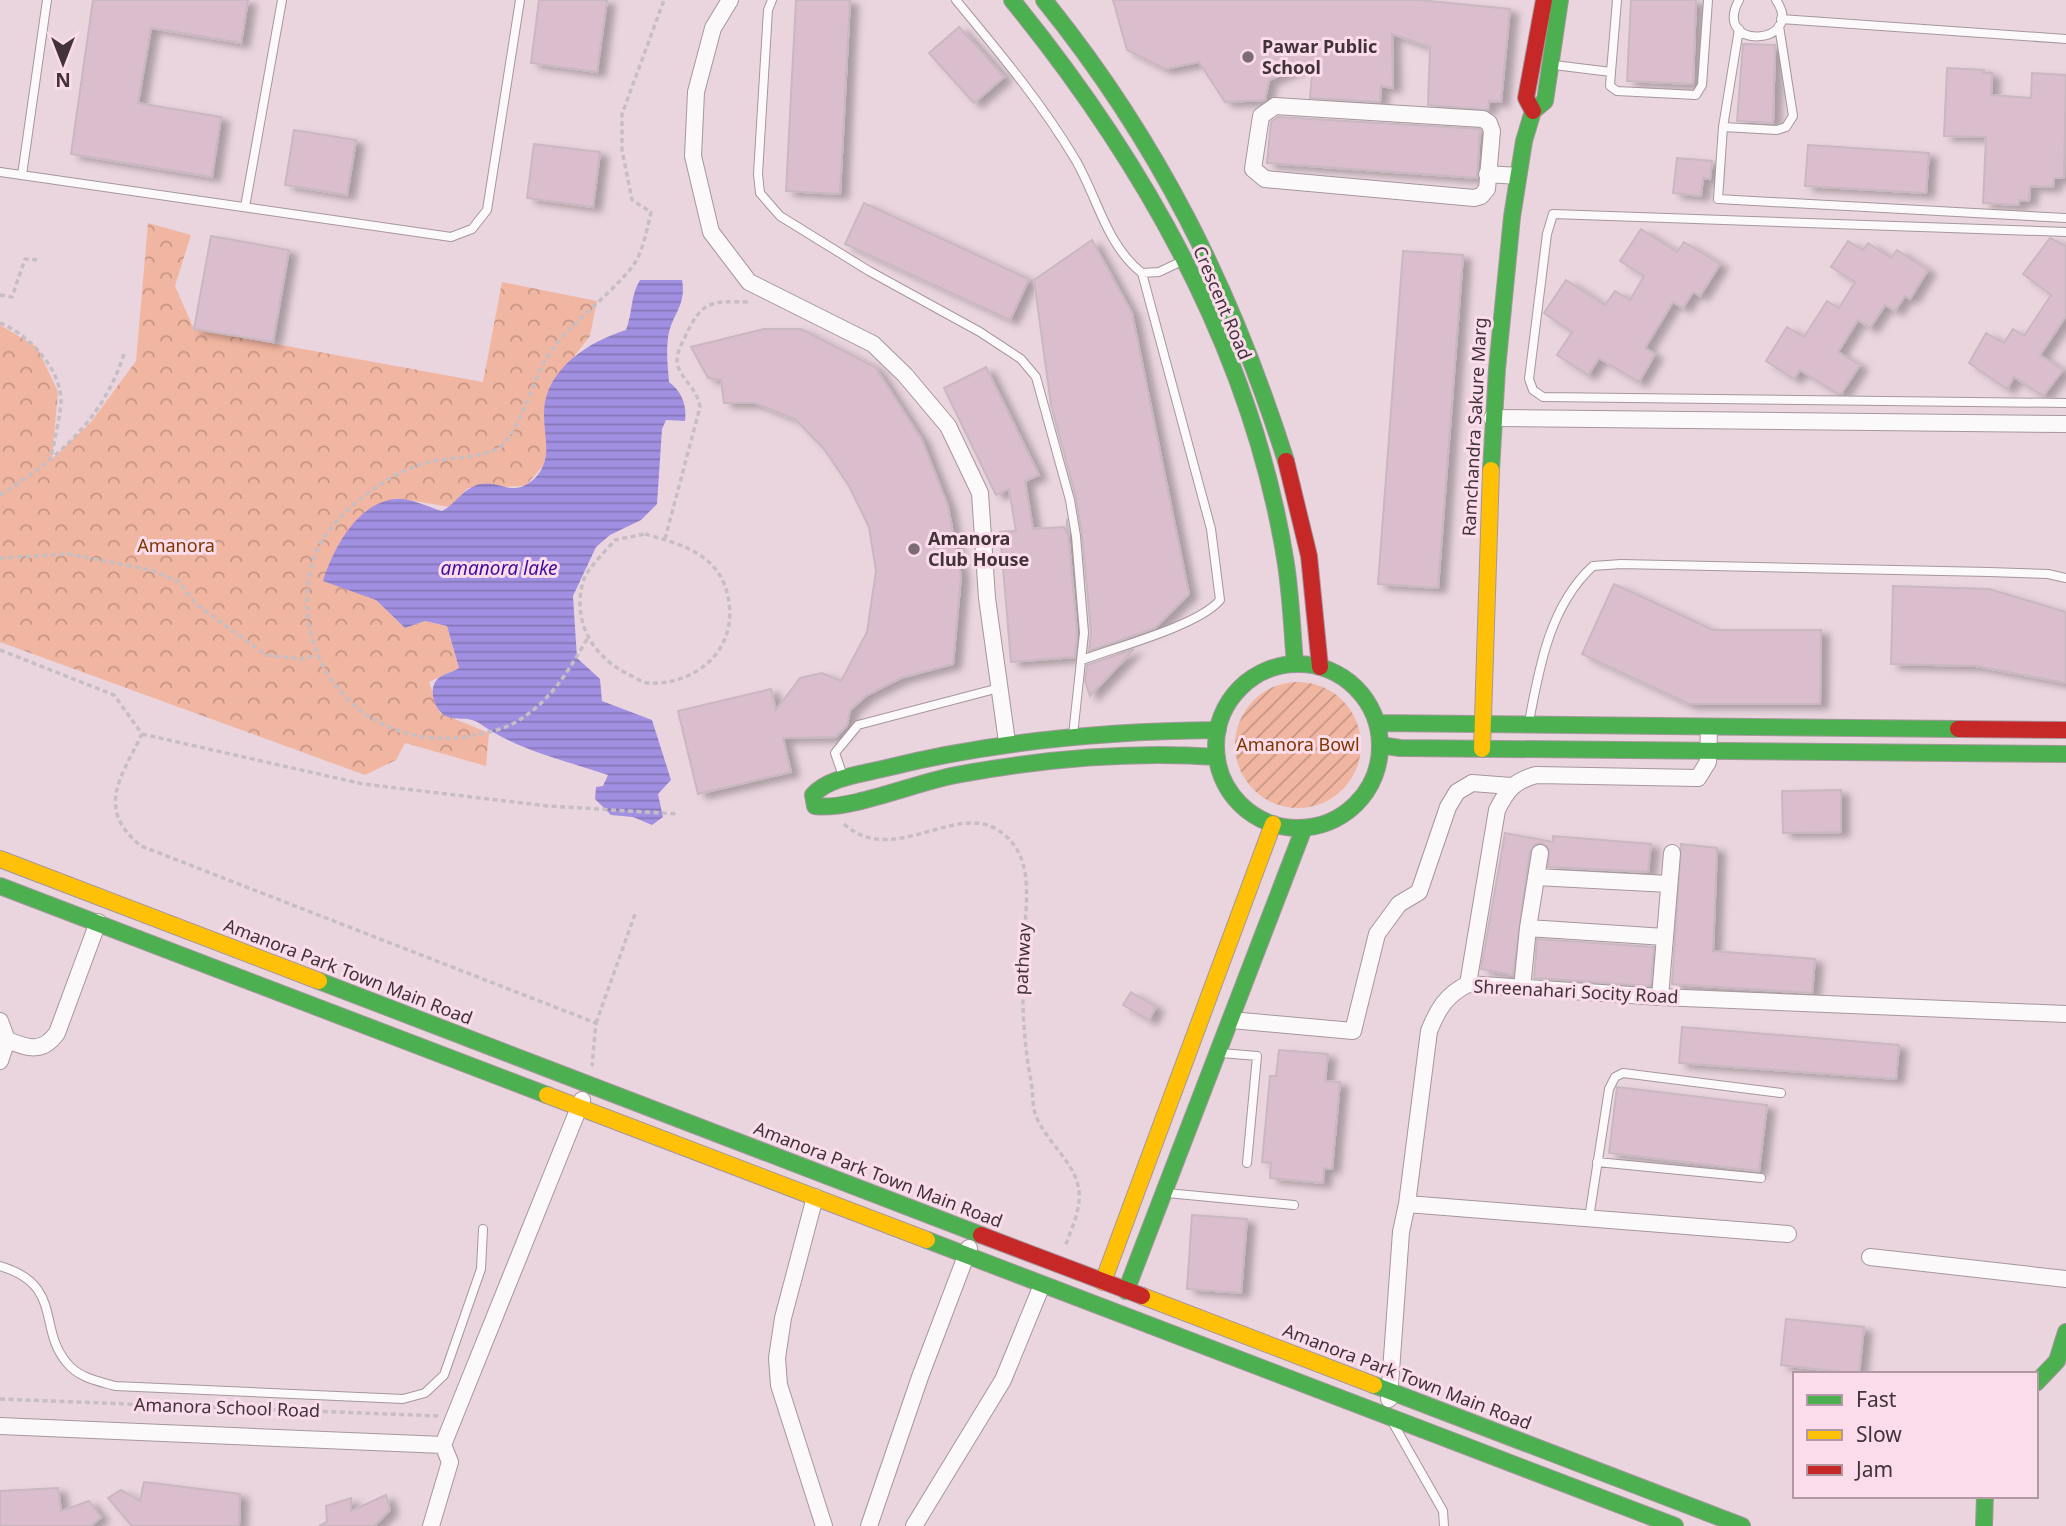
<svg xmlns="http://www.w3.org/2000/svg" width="2066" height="1526" font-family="'Noto Sans',sans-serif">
  <defs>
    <pattern id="forest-crowns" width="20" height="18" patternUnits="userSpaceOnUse" patternTransform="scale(1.75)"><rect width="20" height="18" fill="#f1b6a1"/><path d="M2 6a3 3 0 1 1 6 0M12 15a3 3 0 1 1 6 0" fill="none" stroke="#c59584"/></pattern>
    <pattern id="garden-furrows" width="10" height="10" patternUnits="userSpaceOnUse" patternTransform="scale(1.75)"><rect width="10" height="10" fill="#f1b6a1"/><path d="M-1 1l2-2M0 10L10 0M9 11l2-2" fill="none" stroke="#c59584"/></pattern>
    <pattern id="water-rules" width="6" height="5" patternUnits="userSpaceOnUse" patternTransform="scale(1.75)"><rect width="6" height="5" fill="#a190e2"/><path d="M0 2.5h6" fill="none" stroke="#8576b8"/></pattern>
    <filter id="shadow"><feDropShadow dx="8" dy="4.5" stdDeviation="3.5" flood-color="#0004"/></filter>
  </defs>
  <rect width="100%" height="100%" fill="#ead5df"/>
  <path fill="url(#forest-crowns)" d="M148,223L191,235L175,286L194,329L483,382L502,282L597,301L590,336L566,367L544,410L547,447L544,465L525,486L468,488L450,507L396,498L376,600L405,628L425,621L447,626L459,668L429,682L440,713L489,733L486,766L405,743L396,760L365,775L0,642V325L37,347L58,392L52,459L91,422L136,361Z"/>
  <path fill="url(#garden-furrows)" d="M1235 745a63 63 0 1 1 126 0a63 63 0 1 1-126 0Z"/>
  <path fill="url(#water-rules)" d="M640,280H682C687,306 671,315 668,338C666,352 668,368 669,382C682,392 687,405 685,421L666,420L662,429L657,504L641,520L610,535L596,547L573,596L577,658L600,679L602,701L652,720L671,780L658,794L663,817L652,825L633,817L611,815L595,799L596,787L603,786L608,775C564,760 517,750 479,723C468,716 459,721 448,717C434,712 426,686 440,677C446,673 453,672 459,668L447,626L425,621L405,628L376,600L323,581C333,549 357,503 395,499C409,497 428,507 442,511C456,504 463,488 480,484C502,480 513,499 535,478C554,459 543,434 544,411C546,368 590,341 626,330C633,312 630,296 640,280Z"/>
  <path fill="#dbbecd" stroke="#c9b8c0" stroke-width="2" filter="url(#shadow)" d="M93,0H248L241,43L151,28L138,103L221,117L212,177L71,154Z
    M539,0H607L597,72L531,63Z
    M796,0H850L840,194L786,191Z
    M1113,0H1419L1510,9L1501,102L1489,101L1488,110L1428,105L1430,47L1392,34L1393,88L1381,86L1380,102L1310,98L1313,62L1269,80L1265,100L1225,102L1199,62L1165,69L1127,50Z
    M1631,0H1696L1693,84L1627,81Z
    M959,27L1004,77L974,103L929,53Z
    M1743,44L1775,45L1773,123L1737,121Z
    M1947,68L1984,70L1983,73H1992L1991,95L2031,98L2032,73L2066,75L2064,178H2054L2053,187L2030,186L2029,201L2019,200V205L1983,203L1986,137L1944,136Z
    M1278,117L1480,129L1477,178L1267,163L1271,122Z
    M294,130L356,140L347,195L285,185Z
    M534,144L600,152L593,207L527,198Z
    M1808,145L1929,153L1926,193L1805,186Z
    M1677,158L1712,161L1710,179L1703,178L1701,196L1673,193Z
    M864,203L1029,279L1010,320L845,244Z
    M1641,229L1677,252L1684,242L1720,264L1700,296L1693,292L1683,308L1673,302L1645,348L1655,354L1639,382L1599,358L1588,375L1557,355L1572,332L1544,313L1566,280L1605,305L1615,291L1630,300L1644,276L1620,261Z
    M211,236L289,250L273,342L194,329Z
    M2050,238L2066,246V316L2040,355L2063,370L2043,396L2014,377L2007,389L1969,363L1986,333L2004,343L2013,329L2024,336L2051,295L2023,274Z
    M1092,240L1132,313L1189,594L1155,628L1089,651L1091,632L1082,535L1076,498L1051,405L1034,280Z
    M1848,241L1863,250L1868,243L1891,258L1897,250L1928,270L1910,299L1905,296L1895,311L1885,305L1870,328L1858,320L1838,352L1860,365L1841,394H1838L1800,370L1794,379L1766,361L1787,327L1804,337L1827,301L1839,308L1855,282L1831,267Z
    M1403,251L1463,255L1438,588L1378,584Z
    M764,329H801L875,367L922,440L948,506L961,576L953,664L901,678L867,695L850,710L847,725L836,737L783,738L791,772L698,794L678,711L771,689L776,710L800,678L822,673L841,681L867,632L876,571L869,527L849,486L824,449L795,419L755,403H724L721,380L708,378L691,347Z
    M986,367L1039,475L1025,481L1033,529L1064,527L1067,534V519L1077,633L1075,657L1011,662L1000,532L1016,531L1009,489L996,495L944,388Z
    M1614,584L1713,630H1821L1820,704H1689L1582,654Z
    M1893,586L1989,589L2066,612V683L1976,666L1891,664Z
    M1134,649L1090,696L1085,681L1087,665Z
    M1841,790V832L1783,833L1782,791Z
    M1505,833L1553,842V836L1651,844L1648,872L1548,867L1549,849L1542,843L1536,844L1530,851L1513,975L1481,969Z
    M1681,844L1717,848L1713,951L1815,959L1812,993L1672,984Z
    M1537,939L1654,947L1651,983L1649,986L1534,978Z
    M1131,992L1156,1007L1149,1020L1123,1005Z
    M1682,1027L1899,1045L1896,1079L1679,1063Z
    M1279,1050L1328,1054L1325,1081L1340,1082L1332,1169L1324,1168L1323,1183L1270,1178L1271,1163L1262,1162L1270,1076H1276Z
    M1617,1087L1767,1105L1759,1171L1609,1153Z
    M1192,1215L1247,1219L1241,1293L1187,1289Z
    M1786,1319L1864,1327L1859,1374L1781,1365Z
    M144,1482L240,1494L239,1526H132L108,1498L121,1490L140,1501Z
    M58,1488L61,1511L89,1501L101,1517L91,1526H0V1491Z
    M386,1495L390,1510L374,1526H319L327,1522L326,1506L351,1498V1511Z"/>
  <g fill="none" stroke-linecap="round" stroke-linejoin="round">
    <g stroke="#a6969e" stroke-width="10">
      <path id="lane" d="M772,0L768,10L758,174L760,193L780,216L869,271L980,332L1021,359L1036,377L1070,500L1076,536L1084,633L1073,735
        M956,0C998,51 1041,102 1075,159C1097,196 1106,245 1142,273L1159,272L1182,261
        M1739,0C1711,52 1807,45 1776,0
        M1781,19L2066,39
        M1739,29L1723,127L1777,130L1786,127L1793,116L1779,26
        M1554,65L1611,72L1617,0
        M1611,72L1610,86L1617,91L1696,95L1702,85L1708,0
        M1723,127L1718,199L2066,218
        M0,172L451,237L472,229L487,210L520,0
        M22,175L47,0
        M245,207L282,0
        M2066,232L1553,214L1547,234L1529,379L1533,390L1543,397L2066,403
        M1082,660C1116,647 1198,626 1220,600L1211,529L1142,273
        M1529,722C1539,668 1550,605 1593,566L1621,564L1989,572L2048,574L2066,578
        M843,776L835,753L858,725L999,688
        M1221,1053L1257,1056L1247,1163
        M1597,1162L1761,1178
        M1167,1193L1294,1205
        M1589,1218L1609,1089L1615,1077L1623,1073L1781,1093
        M0,1266C64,1285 37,1328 67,1363C79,1378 98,1381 115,1386L403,1399L425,1393L444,1375L481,1269L483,1229
        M1393,1423L1443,1511L1444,1526"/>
    </g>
    <g stroke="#a6969e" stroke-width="18">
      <path id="street" d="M730,0L713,28L696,92L693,156L711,232L749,282L873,344L905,375L948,426L980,493L987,598L1007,742
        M1275,106L1483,119L1489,123L1492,131L1487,189L1481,196L1474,198L1265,179L1253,169L1261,116Z
        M1487,174L1518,176
        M1492,418L2066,424
        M1536,877L1669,884
        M1528,928L1540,853
        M1468,984L1497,810C1507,790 1514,781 1536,775L1698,778L1708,762L1709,727
        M1522,988L1528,928L1665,937
        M1660,997L1672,853
        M1231,1020L1353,1031L1377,934L1399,904L1419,892L1448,807L1457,792L1472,783L1511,786
        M0,1021L7,1040L0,1061
        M7,1040C28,1048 42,1054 57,1033L98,922
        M815,1197L783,1318L777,1358L779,1385L824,1526
        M1407,1204L1788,1234
        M1870,1257L2066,1279
        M1389,1399L1401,1232L1407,1204L1429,1031C1438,1009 1446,995 1468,984L1660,997L2066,1014
        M0,1426L443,1445
        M431,1526L450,1462L443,1445L582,1100
        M869,1526L920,1377L969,1248
        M914,1526L1003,1380L1042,1285"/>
    </g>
    <g stroke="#a6969e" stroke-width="18">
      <path id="fast" d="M1012,0C1143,161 1251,350 1285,558C1291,593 1292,629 1295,664
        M1044,0C1158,141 1231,288 1286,461
        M1491,470L1497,369L1512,217L1524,141L1533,111L1545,101L1560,0
        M1216 746a82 82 0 1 1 164 0a82 82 0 1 1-164 0Z
        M1377,723L1958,729
        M1380,745L1400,748L2066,754
        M1217,757C1129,751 1042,759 956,775C917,782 849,811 815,806L813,795C828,778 861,774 882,769C993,741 1104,731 1218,730
        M0,886L547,1095
        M319,981L981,1235
        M927,1240L1675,1526
        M1126,1291L1304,828
        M2036,1383L2057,1361L2066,1332
        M1374,1385L1742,1526
        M1984,1526L1985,1496"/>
    </g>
    <g stroke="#a6969e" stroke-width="18">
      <path id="slow" d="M1482,749L1491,470
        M0,859L319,981
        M547,1095L927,1240
        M1103,1282L1273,824
        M1142,1296L1374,1385"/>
    </g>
    <g stroke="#a6969e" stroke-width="18">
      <path id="jam" d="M1533,111L1526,98L1544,0
        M1286,461L1309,556L1320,667
        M1958,729L2066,730
        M981,1235L1142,1296"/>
    </g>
    <path stroke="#c6bec2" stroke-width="3.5" stroke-dasharray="5 3.5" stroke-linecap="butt" d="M0,295L12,297L25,259L39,260
      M0,323C28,334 62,369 61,403C60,416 54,443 51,458
      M0,495C57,459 103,420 124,354
      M645,534C685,545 723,556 729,603C736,652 694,686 647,683C641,682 634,677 628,674C593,657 572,622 583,582C587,568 606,551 615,540Z
      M665,539L700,407C697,389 686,384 679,369C674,358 680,347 685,337C702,300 711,301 750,302
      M0,558L69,554L151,570L179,582L195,603L266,655L302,659L317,655
      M587,639C568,672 550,702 516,722C502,730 485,733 470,736C369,754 286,665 312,564C322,522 382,476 422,464C445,457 473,459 495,450C517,441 533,380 546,359C567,324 607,299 632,267C643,253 647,229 651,212L632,200L622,150V114L664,0
      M0,650L114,695L142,734C121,778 95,808 141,846L596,1023L592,1066
      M142,734L363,784L548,806L678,814
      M844,824C891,867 955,804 996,829C1027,847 1028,879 1026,912C1022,970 1020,1024 1031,1081C1033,1091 1032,1103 1035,1113C1045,1144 1083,1166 1079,1201C1078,1216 1070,1232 1065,1247
      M596,1023L635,914
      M0,1399L439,1416"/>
    <use href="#lane" stroke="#fcf9fa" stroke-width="8"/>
    <use href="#street" stroke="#fcf9fa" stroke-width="16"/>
    <use href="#fast" stroke="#4caf50" stroke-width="16"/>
    <use href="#slow" stroke="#ffc107" stroke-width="16"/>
    <use href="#jam" stroke="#c62828" stroke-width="16"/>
  </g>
  <g fill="#7d6c74" stroke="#fbdceb" stroke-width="2.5">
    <circle cx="1248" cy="57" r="7"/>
    <circle cx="914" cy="549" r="7"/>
  </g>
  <g text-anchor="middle" stroke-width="6" stroke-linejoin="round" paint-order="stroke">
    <g font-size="18" font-weight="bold" fill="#42333a" stroke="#fbdceb" text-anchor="start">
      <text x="1262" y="53">Pawar Public<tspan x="1262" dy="21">School</tspan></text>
      <text x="928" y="545">Amanora<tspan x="928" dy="21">Club House</tspan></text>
    </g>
    <g font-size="18" fill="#42333a" stroke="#fbdceb">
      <text transform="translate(1222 303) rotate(67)" y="6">Crescent Road</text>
      <text transform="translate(1475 427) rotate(-87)" y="6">Ramchandra Sakure Marg</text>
      <text transform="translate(1023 959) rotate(-87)" y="6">pathway</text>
      <text transform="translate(348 972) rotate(21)" y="6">Amanora Park Town Main Road</text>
      <text transform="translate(1576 992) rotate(3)" y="6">Shreenahari Socity Road</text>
      <text transform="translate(878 1175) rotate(21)" y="6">Amanora Park Town Main Road</text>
      <text transform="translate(1407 1377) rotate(21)" y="6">Amanora Park Town Main Road</text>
      <text transform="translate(227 1408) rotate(2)" y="6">Amanora School Road</text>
    </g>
    <g font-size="18" fill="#813602" stroke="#fbdceb">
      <text x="176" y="552">Amanora</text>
      <text x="1298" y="751">Amanora Bowl</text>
    </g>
    <g font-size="19" font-style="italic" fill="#3f0d9b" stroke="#fbdceb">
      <text x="499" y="575">amanora lake</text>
    </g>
  </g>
  <rect x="1793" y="1372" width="245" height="126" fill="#fbdceb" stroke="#b198a4" stroke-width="2"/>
  <rect x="1807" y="1395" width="35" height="10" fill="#4caf50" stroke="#b198a4" stroke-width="2"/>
  <text x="1856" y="1407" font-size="21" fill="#42333a">Fast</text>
  <rect x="1807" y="1430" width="35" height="10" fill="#ffc107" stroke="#b198a4" stroke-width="2"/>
  <text x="1856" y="1442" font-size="21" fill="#42333a">Slow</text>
  <rect x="1807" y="1465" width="35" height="10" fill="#c62828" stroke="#b198a4" stroke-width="2"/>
  <text x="1856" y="1477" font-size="21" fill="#42333a">Jam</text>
  <g transform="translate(63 63) rotate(180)" stroke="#fbdceb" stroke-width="5" paint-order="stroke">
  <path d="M0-5L12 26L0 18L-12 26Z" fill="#42333a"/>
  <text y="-10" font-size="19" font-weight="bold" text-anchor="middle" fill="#42333a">N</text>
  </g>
</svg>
